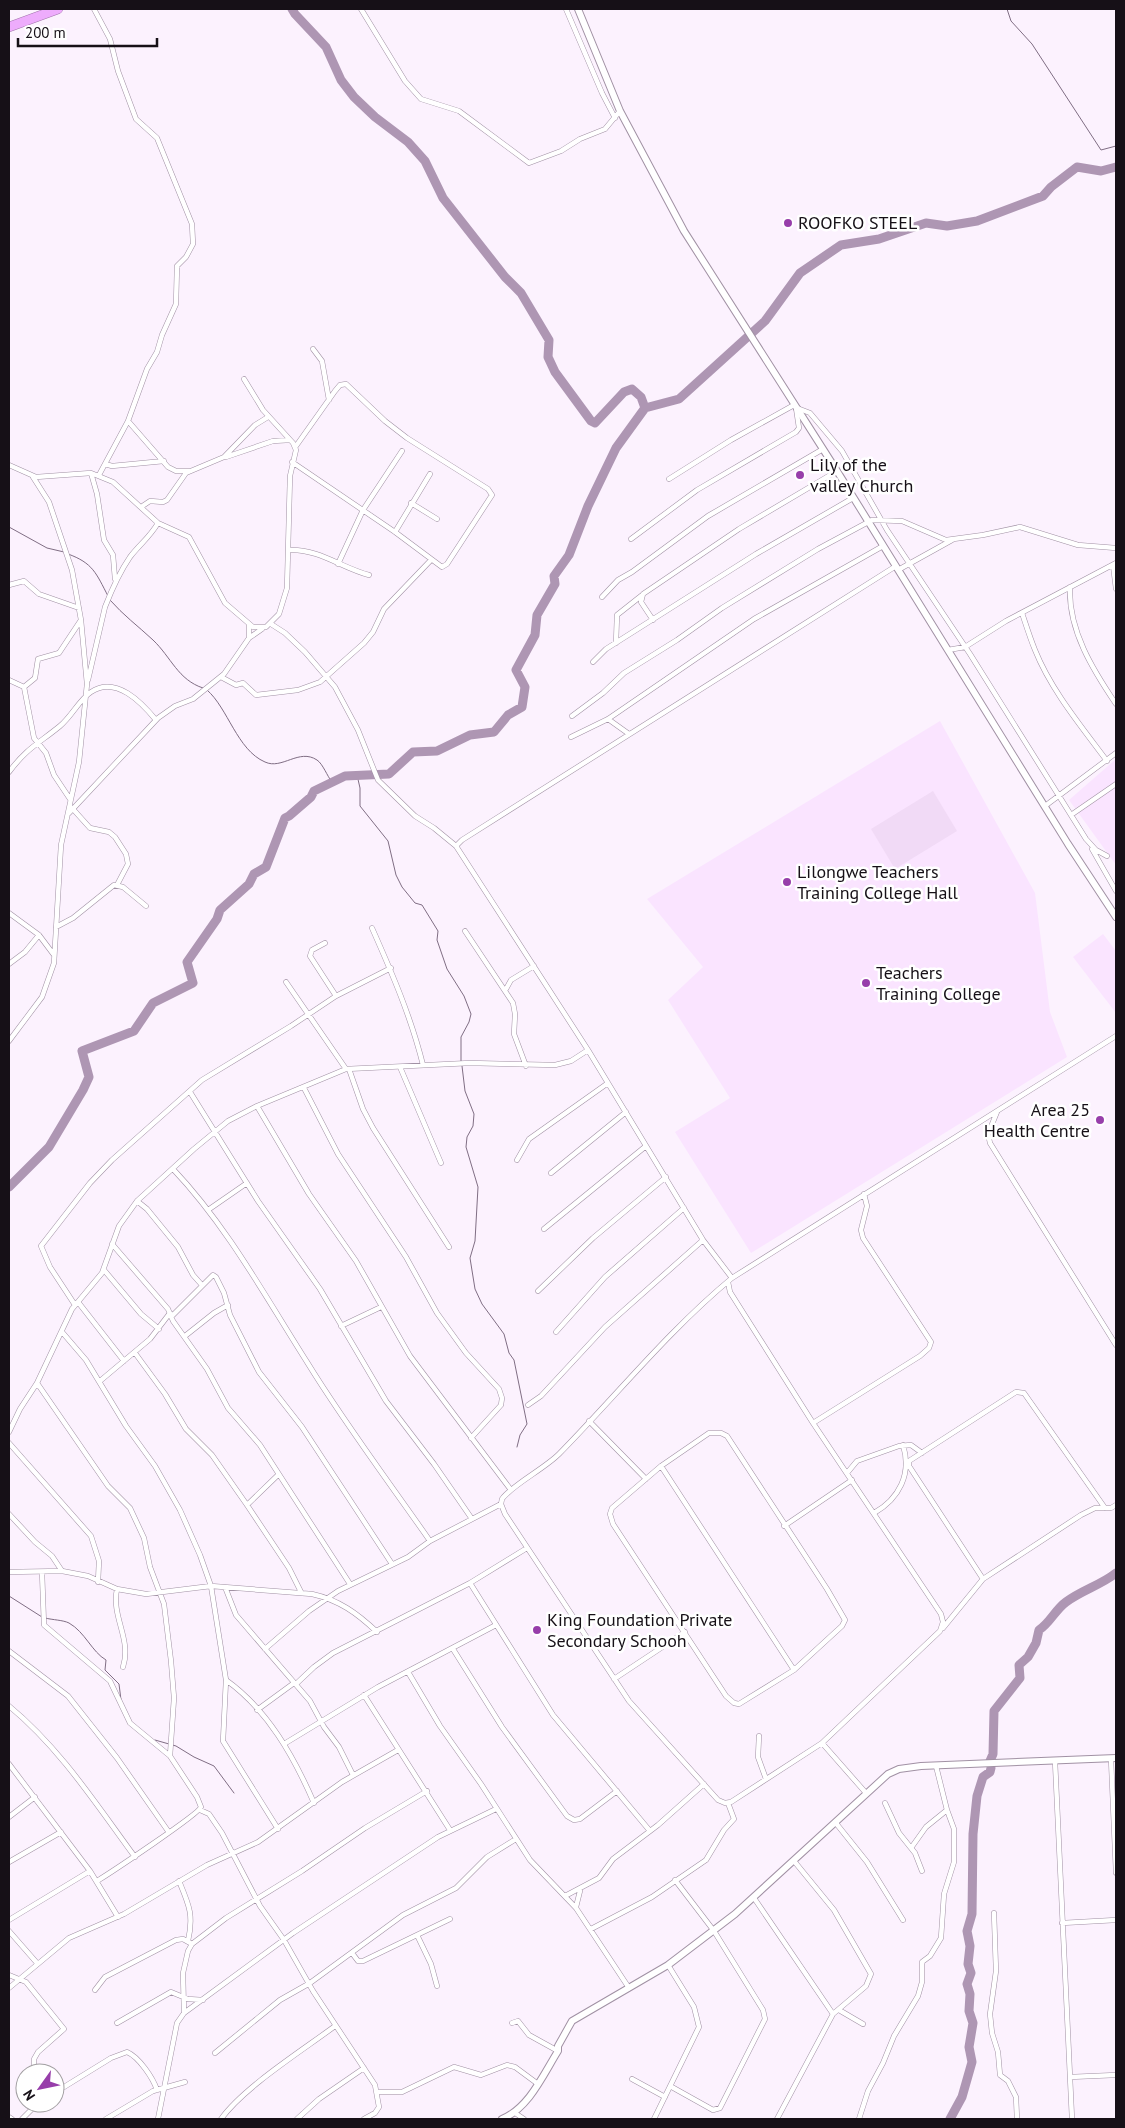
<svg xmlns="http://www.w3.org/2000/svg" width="1125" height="2128" font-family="'PT Sans',sans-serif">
  <rect width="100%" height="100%" fill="#fcf2fe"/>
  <path fill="#fae4ff" d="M940,721L1035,893L1050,1012L1067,1057L751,1253L675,1132L730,1098L668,1000L703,967L647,899Z
    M1116,759V865L1069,800Z
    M1103,934L1116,951V1013L1073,957Z"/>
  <path fill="#f1daf6" d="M933,791L957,831L895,869L871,829Z"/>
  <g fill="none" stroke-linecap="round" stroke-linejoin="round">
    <path stroke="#806e84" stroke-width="1" d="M1007,9L1011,21L1032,44L1101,150L1116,146
      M9,527L47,548L64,552
      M68,554C93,563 96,573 108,596
      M110,600C123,615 138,626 153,640C171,657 178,680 203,688
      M207,690C228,708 237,750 265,762C282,770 299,748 317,760C323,764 327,776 332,782
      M357,775L360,788V806L388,841L396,875L402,887L415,903L422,905L438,931L437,940L447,969L464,996L471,1014L469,1022L461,1037V1062
      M462,1066L465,1091L474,1114L473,1126L467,1137L466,1147L478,1187L475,1241L470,1258L475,1289L482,1304L504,1334L509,1353L514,1360L527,1424L520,1435L517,1447
      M9,1596L42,1617
      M45,1618C53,1620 63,1620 69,1623C85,1632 92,1652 106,1660L105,1670L119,1684L121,1700
      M155,1740L176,1746L194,1757L214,1766L234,1793"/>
    <path stroke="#ae96b3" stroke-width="9" d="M292,9L295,14L326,47L341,80L354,97L375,117L408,142L425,161L443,198L505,277L521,293L549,340L548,357L555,372L591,421L595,423L624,392L632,389L641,397L645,408
      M9,1187L49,1147L83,1090L89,1077L82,1051L134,1031L153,1003L193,983L187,962L217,919L220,910L249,884L254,874L266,867L285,818L289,816L311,797L314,791L345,776L389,774L413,752L437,751L470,735L494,732L508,715L522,707L525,687L516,670L535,635L537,615L555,584L554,576L569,555L588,506L616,448L645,408L679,399L765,321L800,273L841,245L879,239L926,223L947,226L977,221L1043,196L1051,187L1077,167L1101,171L1116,167
      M990,1761L993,1754L994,1711L1020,1678L1019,1665L1028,1657L1036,1643L1039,1630C1050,1623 1055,1610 1066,1602C1082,1590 1101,1585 1116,1573
      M950,2119L962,2097L972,2062L969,2047L973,2023L969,2011L970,1994L967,1984L971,1973L968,1964L970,1946L967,1931L972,1914L973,1834L977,1796L983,1777L990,1772L991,1768"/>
    <g stroke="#a191a4" stroke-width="5.5">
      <path id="street" d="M94,9L110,39L118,71L136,119L157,138L192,224L193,244L186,257L177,266L176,304L162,335L157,352L147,369L128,421L99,475
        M361,9L405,81L421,99L459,111L529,163L561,151L580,139L605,129L620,111
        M566,9L602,93L615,118
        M313,349L322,361L329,400
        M797,408L810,413L842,451L887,530L970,654L1086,839L1096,850L1107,856
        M128,421L168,467L176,471H190
        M226,457L273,441L290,440
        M292,462L395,532L442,567L447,564L492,495L488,489L407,438L385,421L346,384L340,385L335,391L296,446
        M105,464L112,466L164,461
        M9,465L36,477L91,473L113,482L158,523L189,537L225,603L253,627H266L279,614L287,588L290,476L296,450L293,443L263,410L244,379
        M91,473L97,494L104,540L113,555L115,579
        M669,479L731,440L794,405
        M411,503L437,519
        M141,507L150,501L163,502L167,500L186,473L224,457L255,425L268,417
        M395,532L430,474
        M631,539L697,490L796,432L799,428L796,408
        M290,550C319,549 342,568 369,575
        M338,564L363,510L402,451
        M1113,565L1116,589
        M898,570L952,540
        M9,585L24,581L39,594L79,608
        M1070,587C1068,630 1093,670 1116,704
        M602,597L618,580L632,572L708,516L823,449
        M1022,613C1026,625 1030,638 1035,650C1051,690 1081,726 1107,761
        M653,620L641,602L643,594L739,529L837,471
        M271,624L285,633L305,652L335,687L358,730L378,780L415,816L434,828L456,846
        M249,638L262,629
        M616,643L617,615L641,596
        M948,650L965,647L1006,621L1116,563
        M593,662L606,649L756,554L853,498
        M221,677L236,685L243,683L256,695L298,690L320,682L364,643L373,632L384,609L431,560
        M9,680L24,687L34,738L46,753L54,775L70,799
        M88,680L105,607C112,589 119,573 130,557C139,545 150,537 158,523
        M24,687L35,678L38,659L59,653L81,620
        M572,716L603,693L624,673L677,640L722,608L818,549L872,520L902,521L946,540L983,535L1020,527L1078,545L1116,548
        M608,719L629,734
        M571,737L608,719L754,619L883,546
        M9,772C27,748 38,744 60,726C72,716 79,700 91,692C116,675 142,703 156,720
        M1045,806L1116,753
        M72,808L90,828L109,832L115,837L126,854L128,864L117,885
        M69,813L158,718L175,706L193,699L224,674L249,638V624
        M1071,815L1116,784
        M1092,849L1116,891
        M9,913L39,935L54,955
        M56,927L73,918L114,885L123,887L146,906
        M372,928C392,973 411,1017 423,1065
        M465,931L513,1003L515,1014L514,1034L526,1066
        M325,943L312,950L310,956L336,996
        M9,964L25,952L39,935
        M286,982L346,1069
        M506,989L511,980L534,966
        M9,1041L42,997L54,963L61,845L79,762L87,684L81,620L72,570L49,502L33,477
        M400,1067L441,1163
        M349,1069L363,1109L373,1128L449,1247
        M304,1088L338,1154L406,1257L437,1313L466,1353L499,1389L502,1398L501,1405L471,1438
        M190,1092L258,1201L320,1289L386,1401L434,1464L472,1519
        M257,1106L309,1194L356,1261L410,1356L511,1490
        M997,1112L988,1134L990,1143L1116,1345
        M517,1160L529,1139L608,1083
        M173,1169C227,1226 265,1296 307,1362C345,1424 389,1482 430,1541
        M551,1173L626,1112
        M137,1201L147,1209L178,1247L193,1275L201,1284
        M208,1210L247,1183
        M544,1229L646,1146
        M112,1244L168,1309L173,1321L207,1369L228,1408L260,1445L350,1584
        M104,1270L141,1314L159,1329
        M732,1278L703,1240L588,1050L456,846L462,840L896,566
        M728,1282L730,1292L813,1423L941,1614L943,1622L940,1631L822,1743L731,1802L725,1803L718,1800L629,1701L505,1514L501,1504L502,1499C512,1485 544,1469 559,1454C616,1396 669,1330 732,1278L1116,1036
        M538,1291L593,1238L666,1177
        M78,1302L124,1361
        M75,1305L50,1267L41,1246L90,1183L112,1160L202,1080L291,1026L336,996L391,968
        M171,1317L213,1275L216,1277L224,1293L230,1315L259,1372L302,1427L392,1564
        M341,1326L381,1307
        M62,1332L86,1360L126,1426L155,1466L180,1510L200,1555L211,1586L226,1680L223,1741L278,1829
        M556,1332L605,1277L684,1208
        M185,1336L214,1313L228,1305
        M135,1353L165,1394L186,1429L212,1455L247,1505L289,1568L301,1592
        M100,1381L150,1339L170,1313
        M37,1383L108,1486L130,1508L144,1538L150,1567L164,1604L171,1661L174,1698L170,1756L197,1797L201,1807C199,1814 110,1873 97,1881
        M528,1405L541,1396L605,1327L703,1240
        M589,1421L646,1479
        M813,1423L920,1356L929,1348L931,1342L863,1238L861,1230L867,1206L864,1194
        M9,1432L20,1409L37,1383L72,1309L102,1273L119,1226L137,1201L194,1149L228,1121L257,1106L346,1069L470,1063L555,1065L571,1061L588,1050
        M709,1433H721L727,1436L827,1589L845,1620L842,1626L794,1670L739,1704L734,1703L726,1696L613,1524L610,1514L612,1508L661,1466Z
        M9,1443L91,1536L99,1561L98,1582
        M661,1466L794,1670
        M847,1473L857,1461L899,1446L911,1445L922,1453
        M247,1505L278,1475
        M874,1513C899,1499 912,1474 903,1445
        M9,1514L35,1542L52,1556L62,1571
        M784,1526L852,1480
        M9,1572L62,1571L88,1576L117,1589L146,1594L211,1586L312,1594C339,1600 357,1613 377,1632
        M42,1572L44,1625L110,1681L130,1723L170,1756
        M983,1579L909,1466V1461L1016,1392L1024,1393L1105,1508
        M470,1583L553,1715L650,1831
        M225,1587L236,1615L310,1701L324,1727L339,1747L353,1775
        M117,1589C111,1617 132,1639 123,1667
        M943,1628L983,1579L1081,1515L1095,1508H1111L1116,1505
        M265,1649L309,1611L338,1591L408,1557L430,1541L501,1504
        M453,1649L502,1727L567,1816L574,1820L580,1819L617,1791
        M9,1651L68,1696L117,1758L168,1831
        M408,1672L440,1726L481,1784L530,1860L576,1908L629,1988
        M614,1679L685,1632
        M226,1680C268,1710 294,1757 314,1803
        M296,1684L314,1667L333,1653L470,1583L527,1548
        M364,1695L450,1830
        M9,1706C60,1748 96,1804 135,1857
        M257,1710L294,1683
        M759,1736L758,1757L766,1779
        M822,1743L866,1793
        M284,1744L378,1687L496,1625
        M1111,1759L1116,1873
        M1055,1761L1072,2119
        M9,1764L90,1871L118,1917
        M885,1803L899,1833L915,1853L922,1871
        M200,1810L209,1814L222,1833L260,1906L284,1940L313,1991L375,2085L379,2107L375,2113L364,2119
        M9,1817L35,1797
        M835,1822L867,1862L903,1920
        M911,1848L926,1827L947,1810
        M9,1862L61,1832
        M179,1881C189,1905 194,1915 188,1941
        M565,1896L599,1878L613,1859L658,1825L704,1784
        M754,1898L833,2014L866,1986L871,1974L834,1910L794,1861
        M576,1907L580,1891
        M994,1913L996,1971L990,2014L992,2033L998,2052L1000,2075L1008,2081L1016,2097L1017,2119
        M9,1920L90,1871
        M1062,1923L1116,1920
        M591,1929L652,1897L706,1860L724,1830L734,1819L728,1803
        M9,1931L37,1963
        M418,1937L431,1964L437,1986
        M352,1953L358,1961H363L450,1919
        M9,1975L26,1982L64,2029L38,2052L34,2059V2065L40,2073
        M9,1988L69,1938L124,1914L207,1865L258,1842L342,1782L398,1750
        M95,1990L105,1977L176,1940L183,1939L192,1944
        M839,2010L863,2024
        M184,2013L293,1933L438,1837L496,1809
        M117,2023L171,1992L188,1999L203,2000
        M512,2023L518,2021L529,2035L558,2051
        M215,2053L280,2000L310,1983L403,1915L456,1888L487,1857L516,1839
        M1070,2077L1116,2075
        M632,2079L665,2097
        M670,2086L713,2110L720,2108L765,2019L763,2010L714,1931L675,1880
        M55,2090L64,2087L111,2058L127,2052C139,2057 153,2078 157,2090
        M378,2092H402L454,2067L481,2075L507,2065L515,2067L538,2084
        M515,2113L524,2119
        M9,2117L12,2119
        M22,2119L38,2103
        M106,2119L153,2091L185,2082
        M158,2119L177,2023L184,2013L183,1973L188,1951L192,1944L226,1918L302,1871L365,1828L427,1791
        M221,2119C244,2087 303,2050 335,2026
        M297,2119L319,2099L364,2068
        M654,2119L699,2027L694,2007L668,1965
        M777,2119L833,2014
        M859,2119L868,2091L883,2063L894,2036L918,1996L922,1982V1962L930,1956L941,1938L944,1894L954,1862V1829L947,1810L936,1766"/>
    </g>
    <g stroke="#a191a4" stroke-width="8">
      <path id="secondary" d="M578,9L620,111L684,231L837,471L1068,844L1116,917
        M502,2119C529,2108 543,2075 558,2051V2046L572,2021L668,1965L735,1914L888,1774L899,1769L921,1766L1116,1758"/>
    </g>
    <g stroke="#a275ac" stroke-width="10">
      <path id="highway" d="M9,27L58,9"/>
    </g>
    <use href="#street" stroke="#fff" stroke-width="4.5"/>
    <use href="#secondary" stroke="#fff" stroke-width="6"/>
    <use href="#highway" stroke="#eeacfc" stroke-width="9"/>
  </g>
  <g fill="#973eaa" stroke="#fff" stroke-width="2">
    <circle cx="788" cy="223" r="5"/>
    <circle cx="800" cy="475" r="5"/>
    <circle cx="787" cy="882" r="5"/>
    <circle cx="866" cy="983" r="5"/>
    <circle cx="1100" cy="1120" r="5"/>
    <circle cx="537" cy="1630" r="5"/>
  </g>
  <g text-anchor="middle" stroke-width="5" stroke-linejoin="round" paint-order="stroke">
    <g font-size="18" fill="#161017" stroke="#fff" text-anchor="start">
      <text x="798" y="229">ROOFKO STEEL</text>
      <text x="810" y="471">Lily of the<tspan x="810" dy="21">valley Church</tspan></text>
      <text x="797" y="878">Lilongwe Teachers<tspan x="797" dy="21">Training College Hall</tspan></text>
      <text x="876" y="979">Teachers<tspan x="876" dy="21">Training College</tspan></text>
      <text x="1090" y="1116" text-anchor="end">Area 25<tspan x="1090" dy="21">Health Centre</tspan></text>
      <text x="547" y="1626">King Foundation Private<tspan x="547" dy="21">Secondary Schooh</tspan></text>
    </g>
  </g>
  <rect width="1125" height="2128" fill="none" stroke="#161017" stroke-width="20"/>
  <g transform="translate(40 2088) rotate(237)"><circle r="24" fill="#ffffff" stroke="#a29fa2"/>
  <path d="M0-4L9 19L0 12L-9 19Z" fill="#973eaa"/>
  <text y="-8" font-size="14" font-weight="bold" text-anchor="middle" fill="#161017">N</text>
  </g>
  <path d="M18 38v8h139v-8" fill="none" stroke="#161017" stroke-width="2.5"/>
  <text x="25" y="38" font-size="15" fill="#161017" stroke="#ffffff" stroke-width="4" paint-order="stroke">200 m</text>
</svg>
